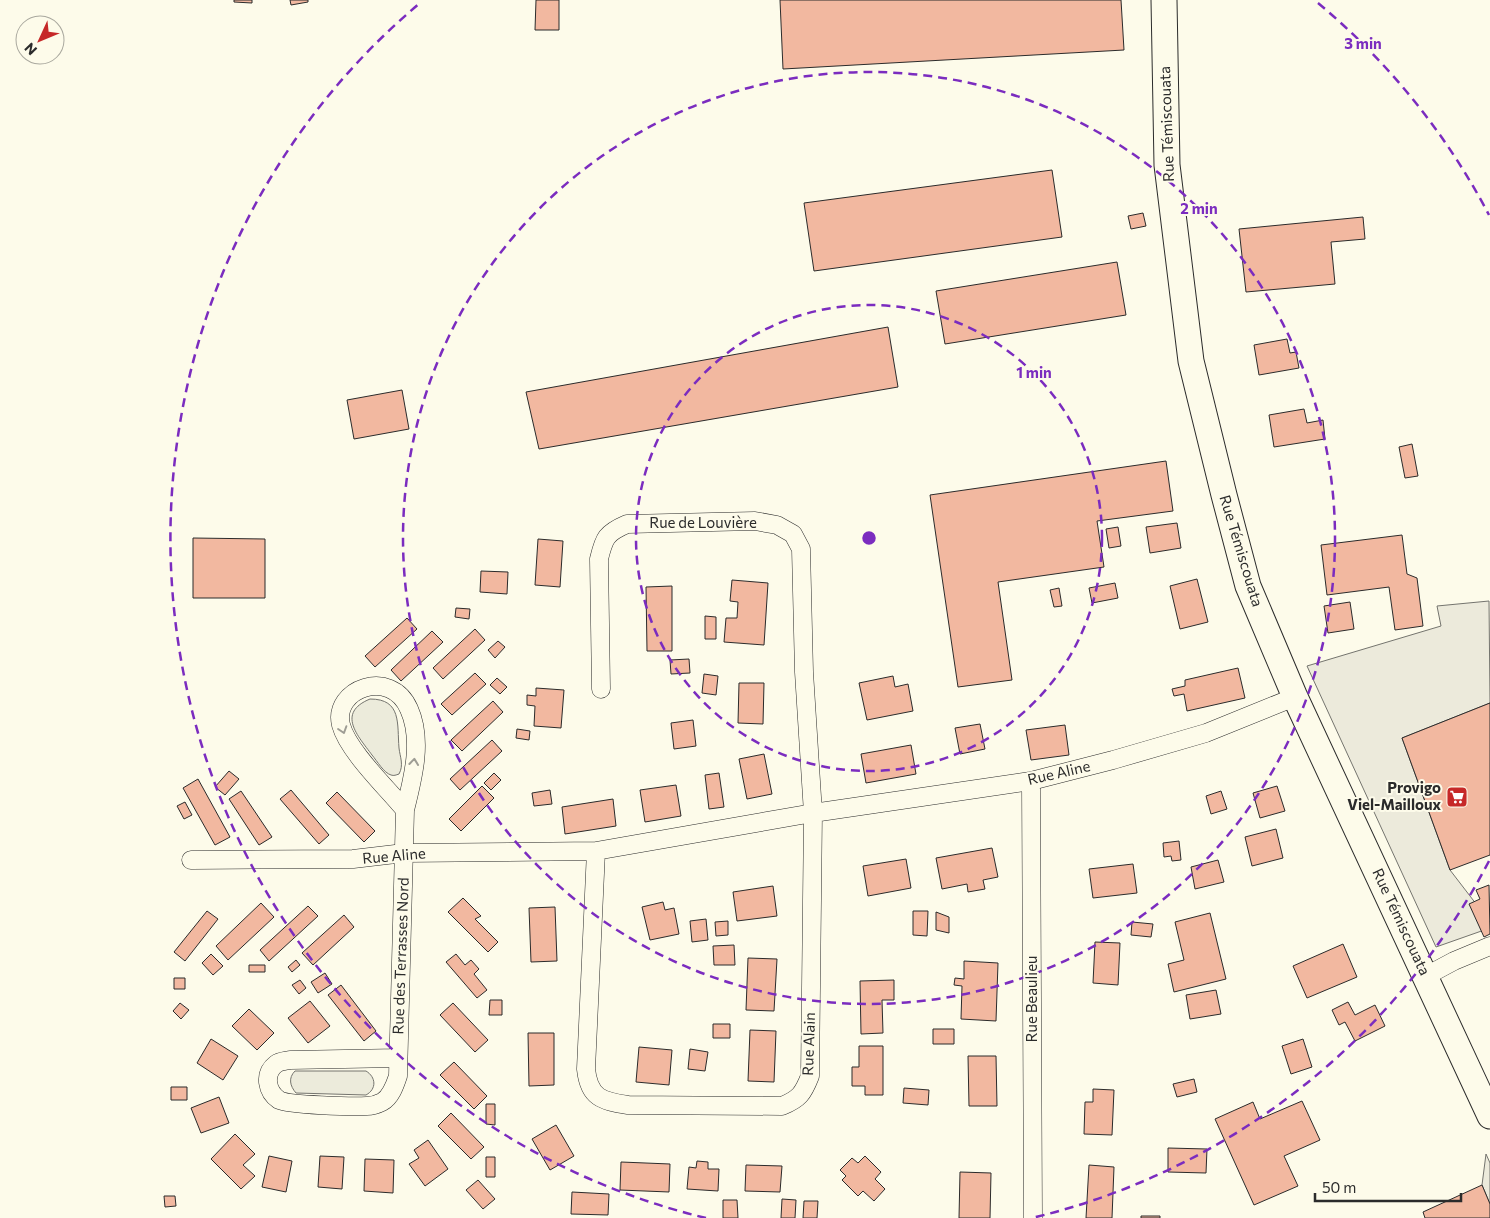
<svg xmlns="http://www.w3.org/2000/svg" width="1490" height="1218" font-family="Commissioner,sans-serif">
  <rect width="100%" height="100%" fill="#fdfbea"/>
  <path fill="#ecebdb" stroke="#74746e" d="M370,699C402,699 397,724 399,748C400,757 404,765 399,774C396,775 394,776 391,775C384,773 377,761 372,755C358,736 336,713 370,699Z
    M295,1071H366C376,1077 377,1089 366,1095L296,1093C290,1086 288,1078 295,1071Z"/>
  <path fill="#eceadb" stroke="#74746e" d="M1489,601L1490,703L1402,738L1450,870L1490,922V928L1436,947L1307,666L1441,626L1437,606Z
    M1486,1154L1490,1163V1204L1482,1185Z"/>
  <path fill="#f2b8a0" stroke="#2b2b2b" d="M234,0H252V3L234,2Z
    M290,0H308V2L291,5Z
    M536,0H559V30H535Z
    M780,0H1121L1124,50L783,69Z
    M1052,170L1062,237L814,271L804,203Z
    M1143,213L1146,226L1131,229L1128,216Z
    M1363,217L1365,239L1331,242L1335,284L1246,292L1239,229Z
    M1117,262L1126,315L945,344L936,291Z
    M888,327L898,387L539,449L526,392Z
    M1287,339L1290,353L1296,352L1299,368L1259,375L1254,345Z
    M402,390L409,429L354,439L347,400Z
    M1304,409L1307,423L1323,420L1325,439L1274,447L1269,415Z
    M1412,444L1418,476L1405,478L1399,447Z
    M1166,461L1173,511L1097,521L1104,567L998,582L1012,680L958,687L930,495Z
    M1177,523L1181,548L1150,553L1146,527Z
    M1118,527L1121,546L1109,548L1106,529Z
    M1402,535L1407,574L1417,578L1423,626L1395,630L1389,587L1327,595L1321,545Z
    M193,538L265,539V598H193Z
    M538,539L563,541L560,587L535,585Z
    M481,571L508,572L507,594L480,592Z
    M1197,579L1208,622L1180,629L1170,586Z
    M732,580L768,583L764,645L724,642L726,618H737L738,602L730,601Z
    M1115,583L1118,598L1092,603L1089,588Z
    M672,586V651H647L646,587Z
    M1059,588L1062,606L1054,607L1050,590Z
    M1350,602L1354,629L1328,633L1324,606Z
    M456,608L470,609L469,619L455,617Z
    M705,616L716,617V639H705Z
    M407,618L417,629L375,667L365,656Z
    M475,629L485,640L443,679L433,668Z
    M432,631L443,642L401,681L391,670Z
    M498,641L505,647L495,658L488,650Z
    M689,659L690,673L671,674L670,660Z
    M1238,668L1245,698L1187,711L1184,694L1174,696L1172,689L1185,686V680Z
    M475,673L486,684L452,715L441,704Z
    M704,674L718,676L716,695L702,693Z
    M893,676L895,687L908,684L913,711L867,720L859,683Z
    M497,678L507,687L500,694L490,685Z
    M739,683H764L763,724L738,723Z
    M536,688L564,690L561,728L534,726L535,706L527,705V695L536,696Z
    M493,701L503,712L462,751L451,740Z
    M1490,703V855L1450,870L1402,738Z
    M693,720L696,746L674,749L671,723Z
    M980,724L985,749L960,754L955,728Z
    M1065,725L1069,755L1031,760L1026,730Z
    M517,729L530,731L529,740L516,738Z
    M492,740L502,751L460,790L450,779Z
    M911,745L916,774L866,783L861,754Z
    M764,754L772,794L747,799L739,759Z
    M229,771L239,779L225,795L215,787Z
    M494,773L501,780L491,790L484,783Z
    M719,773L724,807L709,809L705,775Z
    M198,779L230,837L215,845L183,788Z
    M676,785L681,816L645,822L640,790Z
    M482,786L494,798L461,831L449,819Z
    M1277,786L1285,811L1260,818L1253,793Z
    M291,790L329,835L319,844L280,799Z
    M550,790L552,804L534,806L532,793Z
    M241,791L272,837L259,845L229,799Z
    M1221,791L1227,809L1211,814L1206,796Z
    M337,792L375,831L364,842L326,803Z
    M613,799L616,826L565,834L562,807Z
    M185,802L192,815L184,819L177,806Z
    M1276,829L1283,858L1252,866L1245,837Z
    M1179,841L1181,860L1172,861L1171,856L1164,857L1163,843Z
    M992,848L998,877L983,880L985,889L968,892L967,884L942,889L936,858Z
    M906,859L911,888L868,896L863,866Z
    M1218,860L1224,882L1195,889L1191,867Z
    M1133,864L1137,893L1093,898L1089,869Z
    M1489,885L1490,934L1484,937L1469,904L1480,899L1476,890Z
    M773,886L777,916L737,921L733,892Z
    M463,898L481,916L475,919L498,942L488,952L448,912Z
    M663,902L665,910L674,908L679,934L650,940L642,907Z
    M261,903L274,917L228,960L216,946Z
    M308,906L318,916L269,961L260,950Z
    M555,907L557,961L531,962L529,908Z
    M207,911L218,919L185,961L174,952Z
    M913,911H928L927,936L913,935Z
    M936,912L949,917V933L936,930Z
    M1210,913L1226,979L1174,992L1168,964L1184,960L1175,922Z
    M344,915L354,927L313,965L302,953Z
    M706,919L708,940L692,942L690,921Z
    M728,921V935L716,936L715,922Z
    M1132,922L1153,924L1151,937L1131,935Z
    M1095,942L1120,943L1118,985L1093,983Z
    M1343,944L1357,977L1307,998L1293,966Z
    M734,945L735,965H714L713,946Z
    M211,954L223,966L213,975L202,963Z
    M456,954L465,965L471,960L479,969L474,974L487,990L477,998L446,962Z
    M748,958L777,959L774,1011L746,1010Z
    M296,960L300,965L292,972L288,967Z
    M964,961L998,963L996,1021L961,1019L962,986L954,985L955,978L964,979Z
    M249,965H265V972H249Z
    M325,973L332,984L318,993L311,982Z
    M174,978H185V989H174Z
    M300,980L306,988L299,994L292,985Z
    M894,980V1000H882L883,1033L861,1034L860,981Z
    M341,985L376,1031L364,1041L328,995Z
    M1216,990L1221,1014L1190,1019L1186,995Z
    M490,1000H502V1015H489Z
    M310,1001L330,1026L308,1043L288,1018Z
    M1348,1002L1355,1015L1375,1005L1385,1026L1355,1041L1345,1022L1339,1025L1332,1010Z
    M180,1003L189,1010L181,1019L173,1011Z
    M453,1003L488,1040L475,1052L440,1015Z
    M249,1009L274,1033L257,1050L232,1026Z
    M713,1024H730V1038H713Z
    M933,1029H954V1044H933Z
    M750,1030L776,1031L774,1082L748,1081Z
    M528,1033H554V1085L529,1086Z
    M211,1039L238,1056L223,1080L197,1063Z
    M1303,1039L1312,1067L1291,1074L1282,1046Z
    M859,1046H883V1095H865V1086H852V1067H859Z
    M639,1047L672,1050L669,1085L636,1082Z
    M690,1049L708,1052L705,1071L688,1069Z
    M968,1056H996L997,1106H969Z
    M454,1062L487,1096L474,1109L440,1075Z
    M1194,1079L1197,1092L1177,1097L1173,1084Z
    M171,1087H187V1100H171Z
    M904,1088L929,1090L928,1105L903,1103Z
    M1093,1089L1114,1090L1112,1135L1084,1134L1085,1102H1093Z
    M219,1097L229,1123L201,1133L191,1108Z
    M1302,1101L1320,1140L1284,1156L1298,1186L1254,1205L1215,1119L1253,1102L1260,1119Z
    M486,1104H495V1125L486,1124Z
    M451,1113L484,1147L471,1159L438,1126Z
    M556,1125L574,1156L550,1170L532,1139Z
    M235,1134L255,1154L243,1165L255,1176L241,1189L211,1159Z
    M428,1140L448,1169L425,1186L409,1164L419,1158L414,1150Z
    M1168,1148L1207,1149L1206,1173L1168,1172Z
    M269,1156L292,1161L286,1192L262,1187Z
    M320,1156L344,1157L342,1189L318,1187Z
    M865,1156L881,1172L875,1179L885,1189L874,1201L863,1191L858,1196L842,1180L846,1176L840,1170L852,1158L858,1163Z
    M486,1157H495V1177H486Z
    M365,1159L394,1160L393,1193L364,1191Z
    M697,1161L708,1162V1169H719L718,1191L687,1189L689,1167L696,1168Z
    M621,1162L670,1164L669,1192L620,1190Z
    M746,1165L782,1166L780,1192L745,1191Z
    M1089,1165L1114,1167L1112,1218H1086Z
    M960,1172L991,1173L990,1218H959Z
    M478,1180L495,1199L483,1209L466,1190Z
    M1482,1185L1490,1204V1218H1425L1423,1212Z
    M572,1192L609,1194L608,1215L571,1214Z
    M164,1196H175L176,1206L165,1207Z
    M782,1199L796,1200L795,1218H781Z
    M723,1200H737L738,1218H723Z
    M804,1201H818L817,1218H803Z
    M1141,1216H1160V1218H1141Z"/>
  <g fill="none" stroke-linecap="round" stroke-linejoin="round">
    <g stroke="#2b2b2b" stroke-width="19">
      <path id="minor" d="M601,689L599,559C604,538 606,533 627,524L755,521L777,525L793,534L801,549L804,672L813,813L1031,781L1113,760L1206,733L1295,697
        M1031,781L1033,1218
        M191,860L353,859L404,853L596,851L813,813L810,1076C803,1094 799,1099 782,1106L628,1105C602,1101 589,1098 586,1069L596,851
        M1426,976L1454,961L1490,946
        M398,1058L290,1060C286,1061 280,1061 276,1064C263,1074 267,1092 279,1100C288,1105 354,1107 367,1106C372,1106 378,1104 382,1102C391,1097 395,1085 398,1076L405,810C413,778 423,740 409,709C391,667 332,689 341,725C348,751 387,788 405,810"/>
    </g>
    <g stroke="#2b2b2b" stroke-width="27">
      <path id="secondary" d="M1164,0L1167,165L1191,361L1224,495L1248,586L1295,697L1490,1116"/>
    </g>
    <use href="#minor" stroke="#fdfbea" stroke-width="18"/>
    <use href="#secondary" stroke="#fdfbea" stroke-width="25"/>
  </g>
  <defs><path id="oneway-chevron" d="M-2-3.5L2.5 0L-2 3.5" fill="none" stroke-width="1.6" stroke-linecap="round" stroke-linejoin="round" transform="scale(1.25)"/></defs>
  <g stroke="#9e9d94">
    <use href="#oneway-chevron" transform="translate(343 730) rotate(72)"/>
    <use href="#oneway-chevron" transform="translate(414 762) rotate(-84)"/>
  </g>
  <g fill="none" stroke="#7b2cbf" stroke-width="2.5" stroke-dasharray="9 6">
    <circle cx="869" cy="538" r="233"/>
    <circle cx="869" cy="538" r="466"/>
    <path d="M1489 861A699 699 0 0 1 1032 1218M706 1218A699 699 0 0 1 420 3M1318 3A699 699 0 0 1 1489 215"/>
  </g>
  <defs>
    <g id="supermarket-square" transform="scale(1.125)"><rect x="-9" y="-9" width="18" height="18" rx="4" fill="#c62828" stroke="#fdfbea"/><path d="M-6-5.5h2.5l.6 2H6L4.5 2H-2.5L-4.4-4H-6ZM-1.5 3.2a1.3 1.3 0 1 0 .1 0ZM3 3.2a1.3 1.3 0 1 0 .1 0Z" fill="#fff"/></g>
  </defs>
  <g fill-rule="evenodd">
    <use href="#supermarket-square" x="1457" y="797"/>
  </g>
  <g text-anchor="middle" stroke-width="4" stroke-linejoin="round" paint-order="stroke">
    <g font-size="15" fill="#2b2b2b" stroke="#fdfbea">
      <text transform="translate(1167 124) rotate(-92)" y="5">Rue Témiscouata</text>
      <text x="703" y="528">Rue de Louvière</text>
      <text transform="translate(1241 551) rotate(73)" y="5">Rue Témiscouata</text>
      <text transform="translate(1059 773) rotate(-13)" y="5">Rue Aline</text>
      <text transform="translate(394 856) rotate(-5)" y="5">Rue Aline</text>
      <text transform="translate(1401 922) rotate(65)" y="5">Rue Témiscouata</text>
      <text transform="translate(401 956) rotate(-88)" y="5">Rue des Terrasses Nord</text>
      <text transform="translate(1032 999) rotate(-90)" y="5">Rue Beaulieu</text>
      <text transform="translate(809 1044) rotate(-88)" y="5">Rue Alain</text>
    </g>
    <g font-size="15" font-weight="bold" fill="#2b2b2b" stroke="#fdfbea" text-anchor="end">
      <text x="1441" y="793">Provigo<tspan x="1441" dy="17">Viel-Mailloux</tspan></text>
    </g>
  </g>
  <circle cx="869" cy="538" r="8" fill="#7b2cbf" stroke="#fdfbea" stroke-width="2.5"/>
  <g font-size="15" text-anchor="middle" font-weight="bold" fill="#7b2cbf" stroke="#fdfbea" stroke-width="4" stroke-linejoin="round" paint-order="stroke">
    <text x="1363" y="49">3 min</text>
    <text x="1199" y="214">2 min</text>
    <text x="1034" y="378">1 min</text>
  </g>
  <g transform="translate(40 40) rotate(226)"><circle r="24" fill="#fdfbea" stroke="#a9a89e"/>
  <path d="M0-4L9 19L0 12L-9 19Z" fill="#c62828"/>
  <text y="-8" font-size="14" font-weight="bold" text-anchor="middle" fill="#2b2b2b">N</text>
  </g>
  <path d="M1315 1193v8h146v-8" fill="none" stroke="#2b2b2b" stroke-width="2.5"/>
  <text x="1322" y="1193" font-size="15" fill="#2b2b2b" stroke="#fdfbea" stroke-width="4" paint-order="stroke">50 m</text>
</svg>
